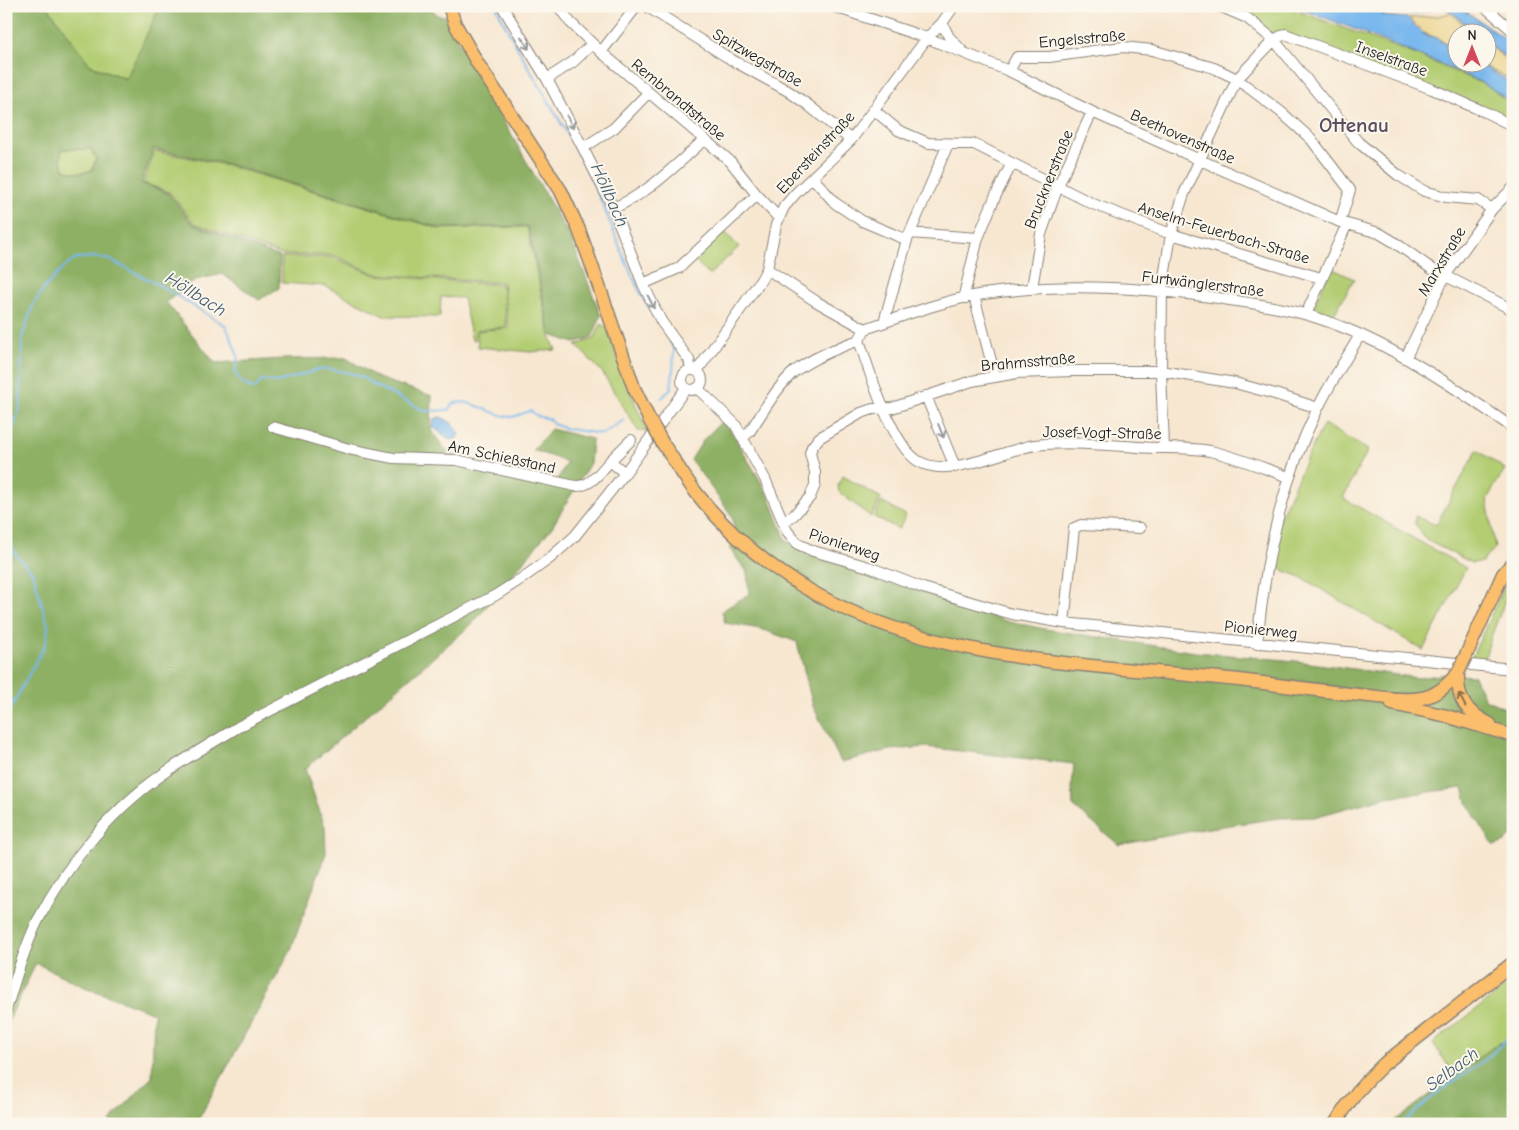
<svg xmlns="http://www.w3.org/2000/svg" width="1519" height="1130" font-family="'Comic Neue',sans-serif">
  <rect width="100%" height="100%" fill="#fbf7ec"/>
  <filter id="ink" filterUnits="userSpaceOnUse"><feTurbulence type="fractalNoise" baseFrequency=".02" numOctaves="2"/><feDisplacementMap in="SourceGraphic" scale="10" xChannelSelector="R" yChannelSelector="G"/><feConvolveMatrix kernelMatrix="1 2 1 2 8 2 1 2 1" color-interpolation-filters="sRGB"/></filter>
  <filter id="wash" filterUnits="userSpaceOnUse"><feTurbulence type="fractalNoise" baseFrequency=".0096" numOctaves="4" result="noise"/><feDisplacementMap in="SourceGraphic" scale="20" xChannelSelector="R" yChannelSelector="G"/><feGaussianBlur stdDeviation="1.12" result="paint"/><feColorMatrix in="noise" values="0 0 0 0 0 0 0 0 0 0 0 0 0 0 0 0 0 1.4 0 .05"/><feComposite in="paint" operator="in"/></filter>
  <g filter="url(#wash)">
    <rect width="100%" height="100%" fill="#f7e7d1"/>
    <path fill="#b3cd73" stroke="#687448" d="M47,6H160L127,79L90,65Z
      M1227,6H1284L1414,54L1488,86L1513,106V123L1277,34H1273Z
      M62,149H93L97,155L92,170C81,174 74,174 64,169L61,160Z
      M155,151L226,165L440,229L527,227L550,336L556,350L530,352L478,347L477,331L508,328L503,283L376,274L333,255H282L194,223L169,192L143,183Z
      M723,230L739,247L709,275L693,258Z
      M282,257H332L376,275L502,285L506,327L476,330L475,340H472L463,298L441,297L440,317L384,316L325,286L282,283Z
      M1331,268L1354,279L1332,318L1312,310Z
      M601,324L607,328L622,372L647,431H638L602,372L576,345L594,339Z
      M1324,424L1368,450L1343,498L1466,568L1423,650L1299,576L1271,566L1279,520L1308,455Z
      M1477,450L1505,469L1487,499L1495,548L1482,562L1472,563L1426,540L1415,524V516L1436,525Z
      M843,476L881,498L871,517L839,492L838,485Z
      M881,502L906,515L899,529L874,517Z
      M1513,570V580L1491,637L1484,660L1471,659L1508,578Z
      M1513,981V1040L1497,1044L1455,1076L1433,1043Z"/>
    <path fill="#8eb065" stroke="#556640" fill-rule="evenodd" d="M6,6H47L90,65L126,79L160,6H428L439,16H445L470,63L571,239L601,316L592,337L574,343L551,335L528,226L439,228L227,164L154,149L141,183L168,193L193,224L280,257L279,288L259,300L222,274L196,280L166,302L215,363L283,359L346,358L378,378L432,396L431,430L444,448L483,472L554,486L567,462L533,450L551,429L592,439L590,463L552,527L473,623L305,769L325,827L326,853L290,952L196,1124H117L110,1121L152,1077L154,1013L82,986L36,963L6,1026ZM62,149H92L93,155L97,156L92,170C81,174 74,174 64,169L61,160Z
      M724,419L769,496L786,540L802,551L1006,621L1045,629L1195,652L1296,661L1418,678L1447,674L1474,676L1485,699L1513,712V834L1505,842L1494,846L1468,805L1463,788L1386,797L1314,817L1279,818L1203,829L1119,845L1073,806L1072,785L1074,764L926,747L890,750L841,762L813,706L797,642L761,629L725,623L722,611L749,594L747,572L729,548L736,542L732,516L691,460L704,439Z
      M1513,1040V1124H1394L1395,1121L1497,1044Z"/>
    <path fill="#eeda9e" stroke="#857b5d" d="M1450,13L1474,32H1456V49L1437,38L1424,33L1409,18L1438,16Z
      M1487,43C1500,55 1513,62 1513,81L1479,63L1486,62Z"/>
    <path fill="#7ab8ed" stroke="#4b6a84" d="M1292,6H1366L1382,12L1383,16L1407,18L1423,34L1436,38L1456,50V62L1477,63L1510,82H1513V104C1488,83 1458,71 1428,59C1383,40 1338,22 1292,6Z
      M1440,6H1458L1513,44V68L1505,57L1487,42L1486,32H1476L1449,10Z
      M440,417C450,421 455,424 459,434L456,439L450,440L433,427L434,419Z"/>
    <g fill="none" stroke-linecap="round" stroke-linejoin="round">
      <path stroke="#7ab8ed" stroke-width="2" d="M496,6C524,67 565,122 593,183C613,224 626,272 651,311
        M1381,12L1383,11C1408,14 1415,15 1439,6
        M662,398L671,388L673,373L674,349L670,342
        M6,449L20,408L22,338L33,305L46,286L63,268L77,258L93,257L108,259L161,286L226,326L238,356L235,373L242,383L255,389L262,380L276,382L289,379L316,370L328,369L350,373L362,377L372,384L425,411L450,410L451,405C466,394 494,418 512,417C518,416 525,412 531,411L537,416L549,419L553,424L568,429L602,434L624,420
        M6,536L9,538L16,555L33,573L48,626L46,643L6,717
        M1404,1124L1406,1120L1436,1094L1489,1057L1513,1032"/>
    </g>
  </g>
  <g filter="url(#ink)">
    <g fill="none" stroke-linecap="round" stroke-linejoin="round">
      <g stroke="#8a8276" stroke-width="12">
        <path id="minor" d="M502,6L547,79L583,148L613,208L643,284L661,321L689,360L691,369
          M558,6L570,22L601,52L730,161L757,195L778,217
          M646,6L732,60L788,91L808,105L851,140
          M832,6L927,38L1009,71L1092,112L1340,222L1379,233L1394,242L1432,269L1513,310
          M1219,6L1247,18L1274,40L1358,142L1398,175L1424,191L1446,197L1478,200L1492,209
          M1484,6L1513,31
          M942,23L949,37L963,52
          M601,52L637,6
          M1009,71L1017,57H1049L1123,47L1152,50L1214,68L1237,79L1281,112L1311,139L1350,190L1340,222
          M547,79L573,62L592,44
          M874,110L898,130L928,143L974,144L1093,204L1171,234L1321,278
          M583,148L614,128L648,93
          M813,178L835,203L862,221L907,240
          M613,208C648,194 676,165 704,140
          M910,233L978,238
          M767,269L817,302L865,329L859,340C869,370 891,444 918,461C949,480 1002,450 1035,445C1069,441 1103,445 1138,447C1162,449 1186,447 1210,451C1237,457 1263,468 1289,477
          M643,284L679,268L757,195
          M1032,288L1041,234L1058,186L1092,112
          M974,296L995,376
          M966,298L965,291L978,238L995,197L1012,163
          M1306,314L1347,224
          M884,322L907,240L948,144
          M865,329C903,316 944,300 984,294C1062,282 1141,287 1218,298C1247,303 1276,306 1304,314C1323,319 1343,327 1361,335C1415,360 1464,394 1513,428
          M1406,357L1445,276L1492,209L1513,188
          M682 380a10 10 0 1 1 20 0a10 10 0 1 1-20 0Z
          M697,371L761,280L767,269L776,225L784,207L796,193L851,140L927,38L942,23L954,6
          M697,388L735,424L765,479L787,531L798,544L813,551L869,567L923,588L1012,614L1064,623L1456,663
          M926,396L955,467
          M273,427L349,449L393,458L456,460L575,486C591,487 600,472 610,461L625,473
          M743,438L750,431C763,412 778,385 795,371C814,357 837,348 859,340
          M1164,448L1161,371L1162,290L1171,234L1184,194L1237,79L1274,40L1285,34L1432,89L1485,112L1513,126
          M610,461L631,440
          M783,522L794,515L810,497L815,485V472L810,453L812,447L819,438L861,413L873,409L892,408L972,381L1017,373L1073,371H1161L1235,383L1275,394L1318,408
          M1064,623L1074,528L1081,525L1140,528
          M1257,644C1265,562 1281,482 1318,408C1330,383 1346,359 1360,335
          M1471,665L1513,669
          M6,1010C15,980 24,949 38,920C69,860 115,805 172,768C194,753 217,740 240,726L496,595L524,577L549,559L575,536L625,473L686,388"/>
      </g>
      <g stroke="#8a8276" stroke-width="15">
        <path id="major" d="M449,6L455,24L478,64L561,191L579,230L592,266L634,388L649,419
          M663,444C675,461 685,479 698,495C730,535 771,569 816,594C947,667 1110,664 1255,682C1293,687 1331,692 1369,696C1387,698 1405,701 1422,698C1438,695 1448,684 1458,673
          M1467,653L1503,574L1513,563
          M1458,673C1457,701 1466,712 1490,724
          M1392,704L1443,715L1513,736
          M1335,1124C1349,1100 1365,1081 1385,1063L1513,963"/>
      </g>
      <use href="#minor" stroke="#fff" stroke-width="10"/>
      <use href="#major" stroke="#fabe6d" stroke-width="12"/>
      <g stroke="#8a8276" stroke-width="15" stroke-linecap="butt">
        <path id="major-bridge" d="M649,419L663,444
          M1458,673L1467,653"/>
      </g>
      <use href="#major-bridge" stroke="#fabe6d" stroke-width="12"/>
    </g>
    <defs><path id="oneway-shaft" d="M-6 0H5M1.5-3L5.5 0L1.5 3" fill="none" stroke-width="1.6" stroke-linecap="round" stroke-linejoin="round" transform="scale(1.25)"/></defs>
    <g stroke="#999">
      <use href="#oneway-shaft" transform="translate(525 43) rotate(58)"/>
      <use href="#oneway-shaft" transform="translate(570 122) rotate(62)"/>
      <use href="#oneway-shaft" transform="translate(651 302) rotate(63)"/>
      <use href="#oneway-shaft" transform="translate(941 431) rotate(68)"/>
    </g>
    <use stroke="#8b6d44" href="#oneway-shaft" transform="translate(1462 700) rotate(-118)"/>
  </g>
  <g text-anchor="middle" stroke-width="4" stroke-linejoin="round" paint-order="stroke">
    <g font-size="16" fill="#1c1c1c" stroke="#fbf7ec">
      <text transform="translate(1082 38) rotate(-5)" y="6">Engelsstraße</text>
      <text transform="translate(758 57) rotate(30)" y="6">Spitzwegstraße</text>
      <text transform="translate(1392 58) rotate(20)" y="6">Inselstraße</text>
      <text transform="translate(679 99) rotate(40)" y="6">Rembrandtstraße</text>
      <text transform="translate(1183 136) rotate(24)" y="6">Beethovenstraße</text>
      <text transform="translate(815 152) rotate(-47)" y="6">Ebersteinstraße</text>
      <text transform="translate(1048 179) rotate(-68)" y="6">Brucknerstraße</text>
      <text transform="translate(1224 232) rotate(17)" y="6">Anselm-Feuerbach-Straße</text>
      <text transform="translate(1441 261) rotate(-59)" y="6">Marxstraße</text>
      <text transform="translate(1203 283) rotate(7)" y="6">Furtwänglerstraße</text>
      <text transform="translate(1028 361) rotate(-5)" y="6">Brahmsstraße</text>
      <text transform="translate(1102 432) rotate(1)" y="6">Josef-Vogt-Straße</text>
      <text transform="translate(502 456) rotate(12)" y="6">Am Schießstand</text>
      <text transform="translate(845 544) rotate(18)" y="6">Pionierweg</text>
      <text transform="translate(1261 629) rotate(6)" y="6">Pionierweg</text>
    </g>
    <g font-size="18" font-style="italic" fill="#425a70" stroke="#fbf7ec">
      <text transform="translate(610 195) rotate(66)" y="6">Höllbach</text>
      <text transform="translate(196 294) rotate(32)" y="6">Höllbach</text>
      <text transform="translate(1452 1069) rotate(-36)" y="6">Selbach</text>
    </g>
    <g font-size="21" font-weight="bold" fill="#594e5f" stroke="#fbf7ec">
      <text x="1354" y="132">Ottenau</text>
    </g>
  </g>
  <rect width="1519" height="1130" fill="none" stroke="#fbf7ec" stroke-width="25"/>
  <g transform="translate(1472 48)"><circle r="24" fill="#fbf7ec" stroke="#a29f99"/>
  <path d="M0-4L9 19L0 12L-9 19Z" fill="#d1495b"/>
  <text y="-8" font-size="14" font-weight="bold" text-anchor="middle" fill="#1c1c1c">N</text>
  </g>
</svg>
